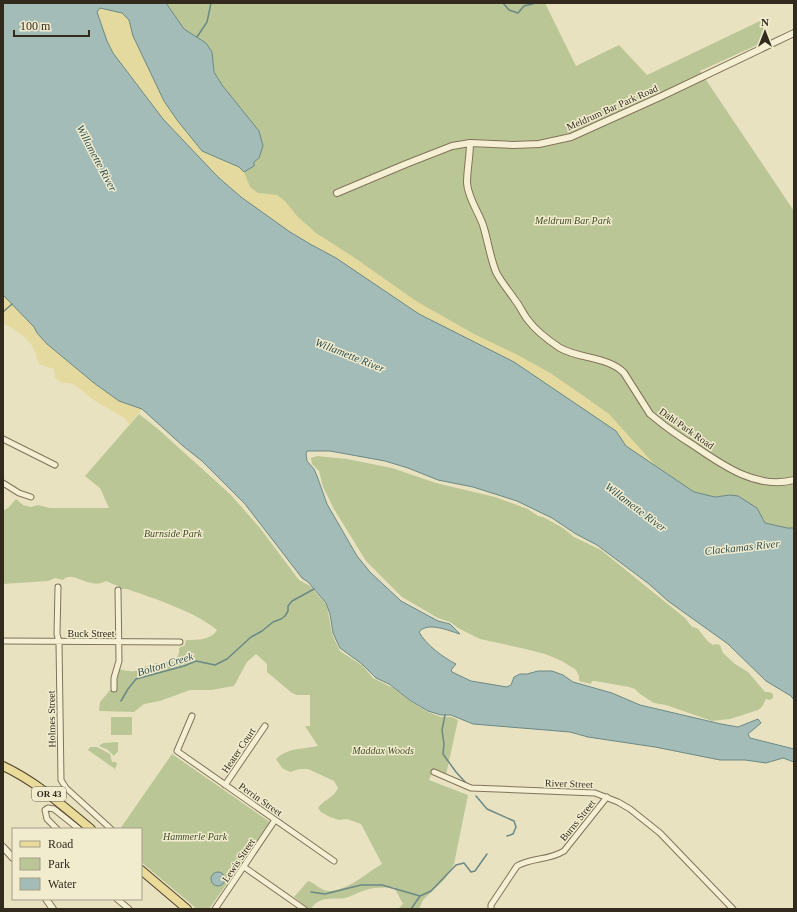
<svg xmlns="http://www.w3.org/2000/svg" width="797" height="912" font-family="'Times New Roman',serif">
  <rect width="100%" height="100%" fill="#e9e2c1"/>
  <path fill="#bbc696" d="M166,3H545L576,66L619,45L647,75L760,21L770,39L700,71L794,211V528H787L765,523L757,508L730,495L715,497L694,492L626,446L262,211L100,8L244,172L254,166V162L259,157L261,153L259,131L222,85L214,72L212,52L206,43L184,29Z
    M139,414L158,429L231,495L260,528L299,580L310,586L324,602L327,606L332,634L340,651L363,666L373,678L393,688L413,703L428,712L441,717H452L458,720L446,775L433,770L429,780L468,795L454,864L445,879L423,900L419,909H398L403,904L394,887C386,888 376,887 369,889C360,891 353,896 345,898C332,900 320,895 311,909H309L294,897L308,881C315,883 320,890 328,891C348,891 366,873 382,864L361,824L347,819L339,820L330,817L321,812L318,808C323,800 335,797 338,788L334,781L308,769H300L290,772L282,768L276,759C287,748 303,749 318,746L305,726H310V695H297L292,693L267,672V664L256,654L247,662L234,686L211,690H190L160,701L144,704L134,712L99,711L100,702L110,690H116L119,669C124,670 130,672 135,671C141,669 147,665 153,664C163,662 181,664 179,648L185,645L186,640C197,640 211,640 217,630C194,611 155,599 127,589H121L118,586L106,581C90,591 72,569 63,580L55,578L48,581L3,584V511L9,507L16,499L23,505L31,507L38,505L50,508H109L100,488L85,476Z
    M317,456L347,459L392,468L436,483L495,497L528,509L538,516L543,517L563,528L574,537L601,550L685,618L692,627C700,628 700,632 705,638C707,641 710,643 713,645L716,644L720,645L723,653L735,664L748,672L765,692H769L773,694V698L770,700L766,699L762,707L758,710L730,719L712,721L666,705L654,703L640,694L635,689L629,687L595,681H592L591,684L579,681V676L576,670L562,661L545,654L521,648L480,639L458,628L450,622L438,618L402,597L366,561L334,509L323,487L319,471L312,464L311,458Z
    M111,717H132V735H111Z
    M118,742V751L114,756L108,750L99,746L103,743Z
    M90,747H97L110,754L112,762H116L117,764L115,769L88,750Z
    M172,754L270,822L209,909H197L141,862V829H120Z"/>
  <path fill="#e4d99f" d="M100,8L122,13L129,20L133,36L164,101L177,120L202,151L239,167L244,172L250,187L258,193L277,195L285,201L297,216L316,233L355,258L416,301L474,334L516,354L552,374L585,397L609,414L655,465L626,446L616,431L514,362L419,314L336,258L310,244L290,232L240,197L218,177L163,119L113,53C106,40 99,26 97,12Z
    M3,295L34,327L37,333L134,406L142,409L129,425L126,419L92,399L75,385L69,383H62L55,378L54,369L39,364C33,340 24,335 3,323Z"/>
  <path fill="#a3bcb8" stroke="#6b8985" d="M3,3H166L184,29L206,43L212,52L214,72L222,85L259,131L263,146L259,158L254,162V166L244,172L239,167L202,151L177,120L164,101L133,36L129,20L122,13L100,8L97,12L107,41L113,53L163,119L218,177L241,197L290,232L310,244L336,258L419,314L514,362L616,431L626,446L694,492L715,497L730,495L738,496L757,508L765,523L787,528H794V700L791,696L766,681L728,644L668,601L649,584L597,545L576,534L552,518L517,501L473,487L438,480L408,468L385,461L330,451H307L306,454L307,461L314,469L317,476L327,504L357,556L370,572L401,601L438,621L450,624L460,634C449,631 428,621 419,632C426,645 444,658 456,664L451,670L452,672L471,681L507,687L511,685L514,677L520,674H527L538,671H552L563,675L573,682L612,693L640,705L721,724L738,727L758,719L761,723L748,734L750,738L794,749V762L783,758L766,763L745,760H720L655,747L588,737L570,732L473,724L451,715H441L428,711L411,701L389,684L376,678L362,664L340,648L333,633L330,614L326,603L308,582L302,578L245,504L202,461L183,446L142,409L119,401L94,383L47,344L37,333L34,327L3,295Z
    M211 879a7 7 0 1 1 14 0a7 7 0 1 1-14 0Z"/>
  <g fill="none" stroke-linecap="round" stroke-linejoin="round">
    <path stroke="#6b8985" stroke-width="1.5" d="M503,3L509,10L518,13L524,6L536,3
      M197,37L207,22L211,3
      M3,312L12,304
      M121,701L128,689L136,679L184,666L196,661L215,665L227,659L251,637L262,631L273,622L281,619L285,616L288,611V606L292,601L314,589
      M445,715L442,730L444,744L443,754L456,772L467,784
      M476,796L487,809L514,821L516,827L513,834L507,836
      M311,892L325,894L361,885H382L420,896
      M411,909L420,896L431,891L456,865L464,863L471,872L475,871L487,854"/>
    <g stroke="#81735a" stroke-width="7">
      <path id="minor" d="M3,439L55,465
        M3,483L19,493L31,497
        M58,587L57,634L59,642L61,780L66,788L111,829
        M3,641L180,642
        M114,689V678L119,661L118,590
        M192,716L177,751L334,861
        M434,772L471,788L595,793L618,802L630,809L660,833L733,909
        M225,785L265,726
        M57,829L47,819L45,810L48,808L54,809L79,829
        M244,867L304,909
        M117,899L129,909
        M215,909L275,820
        M491,909V905L517,866C532,857 548,861 564,851L607,797"/>
    </g>
    <g stroke="#81735a" stroke-width="8">
      <path id="tertiary" d="M470,143C470,156 467,170 467,183C468,198 478,211 483,225C488,241 490,257 496,272C501,282 509,291 515,300C520,306 523,314 528,320C536,331 548,340 560,348C580,359 609,357 624,373L650,414L655,418C667,428 680,437 693,445C722,465 757,490 794,480
        M337,193L406,164L452,146L470,143L513,145L539,144L571,137L662,96L794,33
        M3,847L13,858
        M46,899L53,909"/>
    </g>
    <g stroke="#4f412e" stroke-width="10">
      <path id="primary" d="M3,766C37,782 63,806 91,829
        M141,870L187,909"/>
    </g>
    <use href="#minor" stroke="#f5efd3" stroke-width="5"/>
    <use href="#tertiary" stroke="#f5efd3" stroke-width="6"/>
    <use href="#primary" stroke="#eadb9b" stroke-width="8"/>
  </g>
  <g text-anchor="middle" stroke-width="3" stroke-linejoin="round" paint-order="stroke">
    <rect fill="#f2eccf" stroke="#6c6452" stroke-width="1" x="32" y="787" width="34" height="14" rx="3"/>
    <g font-size="9" font-weight="bold" fill="#322a1d">
      <text x="49" y="797">OR 43</text>
    </g>
    <g font-size="10" fill="#322a1d" stroke="#f2eccf">
      <text transform="translate(612 107) rotate(-24)" y="4">Meldrum Bar Park Road</text>
      <text transform="translate(687 428) rotate(35)" y="4">Dahl Park Road</text>
      <text x="91" y="637">Buck Street</text>
      <text transform="translate(51 719) rotate(-91)" y="4">Holmes Street</text>
      <text transform="translate(238 750) rotate(-56)" y="4">Heater Court</text>
      <text transform="translate(569 783) rotate(2)" y="4">River Street</text>
      <text transform="translate(261 799) rotate(35)" y="4">Perrin Street</text>
      <text transform="translate(577 820) rotate(-51)" y="4">Burns Street</text>
      <text transform="translate(238 860) rotate(-56)" y="4">Lewis Street</text>
    </g>
    <g font-size="10" font-style="italic" fill="#3e4d25" stroke="#f2eccf">
      <text x="573" y="224">Meldrum Bar Park</text>
      <text x="173" y="537">Burnside Park</text>
      <text x="383" y="754">Maddax Woods</text>
      <text x="195" y="840">Hammerle Park</text>
    </g>
    <g font-size="11" font-style="italic" fill="#2d4f51" stroke="#f2eccf">
      <text transform="translate(97 158) rotate(62)" y="4">Willamette River</text>
      <text transform="translate(350 355) rotate(22)" y="4">Willamette River</text>
      <text transform="translate(636 507) rotate(37)" y="4">Willamette River</text>
      <text transform="translate(742 547) rotate(-6)" y="4">Clackamas River</text>
      <text transform="translate(165 664) rotate(-17)" y="4">Bolton Creek</text>
    </g>
  </g>
  <rect width="797" height="912" fill="none" stroke="#322a1d" stroke-width="8"/>
  <rect x="12" y="828" width="130" height="72" fill="#f2eccf" stroke="#a59e88"/>
  <rect x="20" y="841" width="20" height="6" fill="#eadb9b" stroke="#a59e88"/>
  <text x="48" y="848" font-size="12" fill="#322a1d">Road</text>
  <rect x="20" y="858" width="20" height="12" fill="#bbc696" stroke="#a59e88"/>
  <text x="48" y="868" font-size="12" fill="#322a1d">Park</text>
  <rect x="20" y="878" width="20" height="12" fill="#a3bcb8" stroke="#a59e88"/>
  <text x="48" y="888" font-size="12" fill="#322a1d">Water</text>
  <g transform="translate(765 32)" stroke="#f2eccf" stroke-width="3" paint-order="stroke">
  <path d="M0-3L7 15L0 10L-7 15Z" fill="#322a1d"/>
  <text y="-6" font-size="11" font-weight="bold" text-anchor="middle" fill="#322a1d">N</text>
  </g>
  <path d="M14 30v6h75v-6" fill="none" stroke="#322a1d" stroke-width="2"/>
  <text x="20" y="30" font-size="12" fill="#322a1d" stroke="#f2eccf" stroke-width="3" paint-order="stroke">100 m</text>
</svg>
